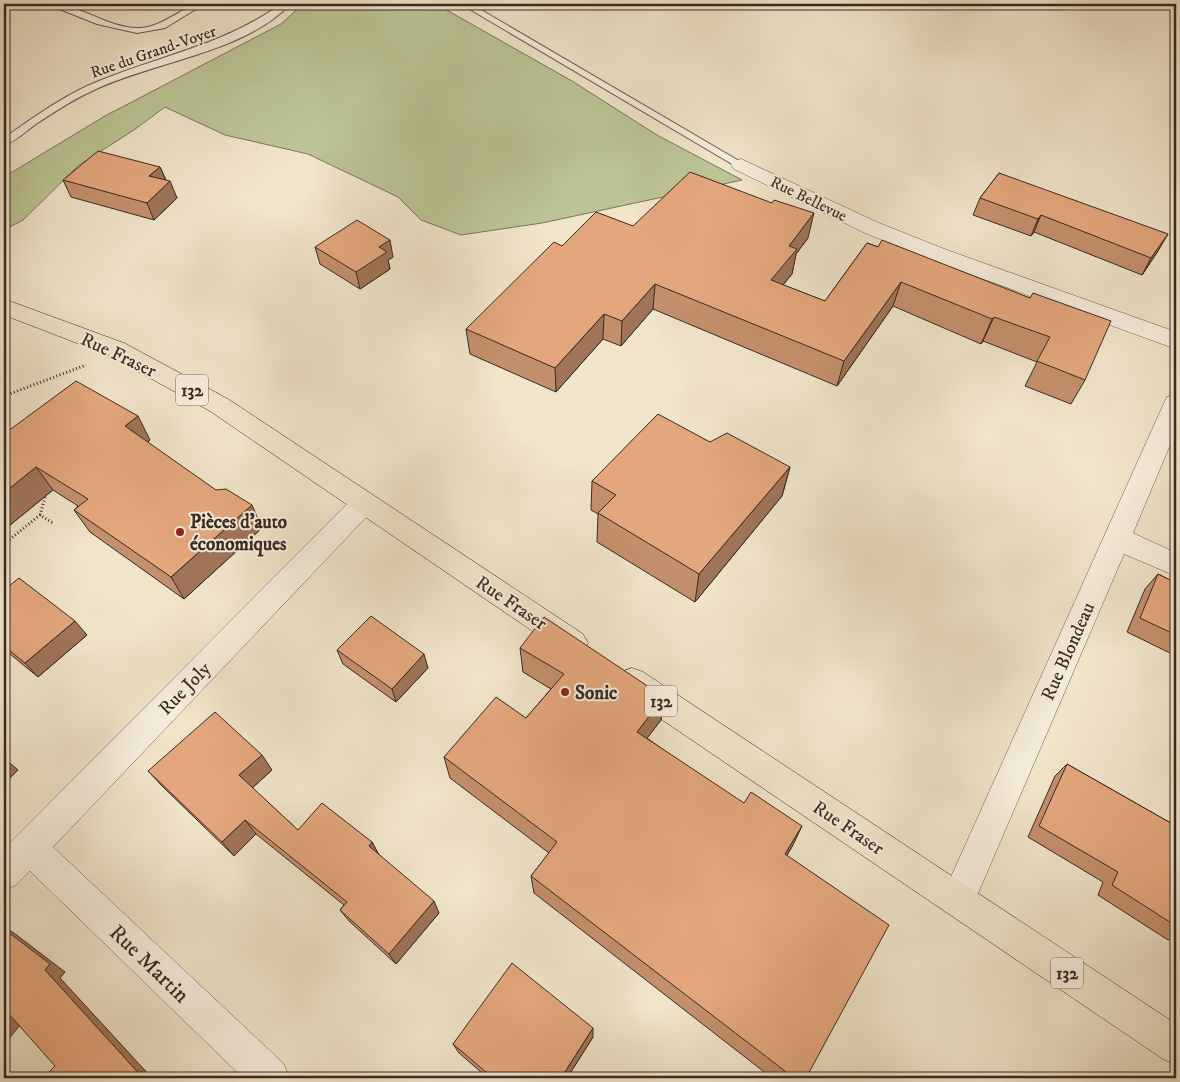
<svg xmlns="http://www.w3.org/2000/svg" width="1180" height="1082" font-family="'IM FELL DW Pica',serif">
  <rect width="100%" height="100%" fill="#f0e4c9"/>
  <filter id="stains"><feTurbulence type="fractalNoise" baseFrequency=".004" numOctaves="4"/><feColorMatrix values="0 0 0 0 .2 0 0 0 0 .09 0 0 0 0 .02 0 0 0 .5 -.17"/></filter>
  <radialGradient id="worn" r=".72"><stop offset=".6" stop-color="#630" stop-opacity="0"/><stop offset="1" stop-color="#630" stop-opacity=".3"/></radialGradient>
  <path fill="#bcc495" stroke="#7a775c" d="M303,4H436L572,81L657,135L742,180L542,223L461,235L421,220L398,197L308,154L225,135L165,107L134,130L79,165L23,220L4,230V177L105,116L281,24Z"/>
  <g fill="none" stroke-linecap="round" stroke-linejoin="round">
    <g stroke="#66584c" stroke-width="2">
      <path id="service" d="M47,4C79,2 107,29 140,28C165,27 185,3 204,4L165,28L137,33L97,24Z
        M281,4H290C245,53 151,62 92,91C72,100 54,112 36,124C26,131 15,142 4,145V138C34,117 64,95 99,81C162,55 224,45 281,4Z
        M461,4H471L746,165L737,167Z"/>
    </g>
    <g stroke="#66584c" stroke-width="1">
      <path id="minor" d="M741,159L879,223L947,250L1176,332V349L931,260L865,233L734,169L731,165L734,161Z
        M1176,394V431L1133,533L1176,553V576L1124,554L970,912L958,917L946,912L941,900L946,888L1164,403L1167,397Z
        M364,492L373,496L377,503L373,510L53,847L284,1064L289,1078H243L30,871L16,885L4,890V849L355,496Z"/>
    </g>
    <g stroke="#382a23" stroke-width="1">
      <path id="primary" d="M4,299L124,343L228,399L583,634L588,643L583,652L573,656L563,652L210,411L108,355L4,315Z
        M632,668L643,672L1176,1024V1065L1163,1059L621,692L617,682L621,672Z"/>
    </g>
    <path stroke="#382a23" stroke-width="3" stroke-dasharray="1 2.5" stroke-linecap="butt" d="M4,396L86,365
      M40,515L45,497
      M4,544L40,515L53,523"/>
    <use href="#service" fill="#f5eddc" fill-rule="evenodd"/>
    <use href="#minor" fill="#f5eddc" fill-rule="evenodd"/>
    <use href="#primary" fill="#f0e4c9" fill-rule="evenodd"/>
  </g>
  <path fill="#c48f6c" stroke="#382a23" d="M160,167L166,180L177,198L154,220L71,197L63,180Z
    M999,173L1158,251L1142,275L1034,232L1031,236L973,215L980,198Z
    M633,226L808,238L796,254L792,274L783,285L825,301L867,243L1030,298L1085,380L1071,404L1025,386L1037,362L983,341L981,344L893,306L837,386L653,309L621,346L603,339L556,392L470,354L466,329L562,246Z
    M315,247L393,257L388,260L390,269L360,289L320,264Z
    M4,434L150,440L147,442L262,528L184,599L90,532L74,510L78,506L53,490L4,530Z
    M710,442L790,467L782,496L695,602L597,542L598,514L591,510L592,481Z
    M1158,574L1176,583V656L1127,632L1145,589Z
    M4,590L87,635L38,677L4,649Z
    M520,648L664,697L661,720L647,738L793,845L787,855L806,1078H772L534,893L531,876L549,853L450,778L444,757L526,718L551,689L523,672Z
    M337,650L428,668L396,702L343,664Z
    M1067,764L1176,826V936L1168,940L1098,895L1103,882L1028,837L1055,776Z
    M272,770L252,788L298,830L372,842L379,855L439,913L396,964L349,921L340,910L344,905L256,834L234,856L162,786L148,771Z
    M593,1037L567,1078H488L459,1053L453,1044Z"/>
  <path fill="#a07458" stroke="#382a23" d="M160,167L167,183L149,176Z
    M170,181L177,198L154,220L147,203Z
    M814,213L808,238L796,254L792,274L766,305L771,280L789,246Z
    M1041,215L1034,232L1031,236L1038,219Z
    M1168,234L1158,251L1142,275L1151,258Z
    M390,240L393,257L388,260L390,269L360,289L356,272L379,247Z
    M901,282L893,306L837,386L844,361Z
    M655,284L653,309L621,346L622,321Z
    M604,314L603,339L556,392L555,368Z
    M994,317L983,341L981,344L992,319Z
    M138,416L150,440L138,450L125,426Z
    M36,467L53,490L4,530V493Z
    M790,467L782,496L695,602L699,574Z
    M252,505L262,528L184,599L171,577Z
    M75,621L87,635L38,677L25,663Z
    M424,654L428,668L396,702L392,689Z
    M664,697L661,720L635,754L637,732Z
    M262,755L272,770L250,790L239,775Z
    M4,758L18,770L4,784Z
    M245,820L256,834L234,856L222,842Z
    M802,826L793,845L777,872L785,854Z
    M372,842L379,855L376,859L369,846Z
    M434,901L439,913L396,964L389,954Z
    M4,927L14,933L65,972L60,978L152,1078H143L4,929Z
    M8,1013L24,1020L4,1045V1018Z
    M593,1028V1037L567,1078H561Z"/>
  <path fill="#e4a67d" stroke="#382a23" d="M98,151L160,167L149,176L170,181L147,203L63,180Z
    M690,172L772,203L774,200L814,213L789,246L797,249L771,280L825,301L867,243L878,247L882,240L1030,298L1033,293L1111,321L1085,380L1037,361L1050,337L994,317L992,319L901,282L844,361L655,284L622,321L604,314L555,368L466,329L554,242L562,246L596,212L633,226Z
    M999,173L1168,234L1151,258L1041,215L1038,219L980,198Z
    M357,220L390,240L379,247L387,252L356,272L315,247Z
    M76,381L138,416L125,426L216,490L226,489L252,505L171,577L74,510L88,499L36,467L4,493V434Z
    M658,414L710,442L727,433L790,467L699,574L598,513L616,495L592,481Z
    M1158,574L1176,583V635L1140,618Z
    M19,578L75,621L25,663L4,646V590Z
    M371,616L424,654L392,689L337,650Z
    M544,617L664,697L637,732L744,803L751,792L802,826L785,854L889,925L806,1078H794L531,876L557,842L444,757L496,697L526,718L564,674L520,648Z
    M215,712L262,755L239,775L298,830L322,803L372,842L369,846L434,901L389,954L340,910L347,902L245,820L222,842L148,771Z
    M1067,764L1176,826V926L1112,885L1118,872L1039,826Z
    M4,929L50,964L45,970L143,1078H43L55,1066L8,1013L4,1018Z
    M512,963L593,1028L561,1078H493L453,1044Z"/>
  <g fill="#8f2418" stroke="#f5eddc" stroke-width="2">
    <circle cx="180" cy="532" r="5"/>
    <circle cx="565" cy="692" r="5"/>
  </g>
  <g text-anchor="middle" stroke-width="4" stroke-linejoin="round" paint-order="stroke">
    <g font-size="16" fill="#382a23" stroke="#f5eddc">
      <text transform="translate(153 51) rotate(-19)" y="6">Rue du Grand-Voyer</text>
      <text transform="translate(809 198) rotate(26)" y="6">Rue Bellevue</text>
    </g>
    <g fill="#f5eddc" stroke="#71645a" stroke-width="1">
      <rect x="176" y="374.5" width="32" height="31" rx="4"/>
      <rect x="645" y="685.5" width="32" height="31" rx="4"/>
      <rect x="1051" y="957.5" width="32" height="31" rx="4"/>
    </g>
    <g font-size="18" font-weight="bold" fill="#382a23">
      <text x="192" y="396">132</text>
      <text x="661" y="707">132</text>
      <text x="1067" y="979">132</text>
    </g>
    <g font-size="19" fill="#382a23" stroke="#f5eddc">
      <text transform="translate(119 354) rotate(25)" y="7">Rue Fraser</text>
      <text transform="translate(512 602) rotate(34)" y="7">Rue Fraser</text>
      <text transform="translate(1067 651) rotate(-66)" y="7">Rue Blondeau</text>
      <text transform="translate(184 688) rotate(-46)" y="7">Rue Joly</text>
      <text transform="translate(849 827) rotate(34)" y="7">Rue Fraser</text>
    </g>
    <g font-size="19" font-weight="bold" fill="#382a23" stroke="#f5eddc" text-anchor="start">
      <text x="190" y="528">Pièces d'auto<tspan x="190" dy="22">économiques</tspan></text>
      <text x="575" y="699">Sonic</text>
    </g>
    <g font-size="22" fill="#382a23" stroke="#f5eddc">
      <text transform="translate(150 963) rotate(44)" y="8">Rue Martin</text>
    </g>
  </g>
  <rect width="1180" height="1082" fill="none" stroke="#f0e4c9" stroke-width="20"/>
  <rect x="5" y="5" width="1170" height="1072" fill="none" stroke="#382a23" stroke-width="2.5"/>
  <rect x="10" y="10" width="1160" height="1062" fill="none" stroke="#382a23"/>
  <rect width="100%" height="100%" filter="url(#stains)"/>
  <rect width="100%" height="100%" fill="url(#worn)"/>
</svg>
